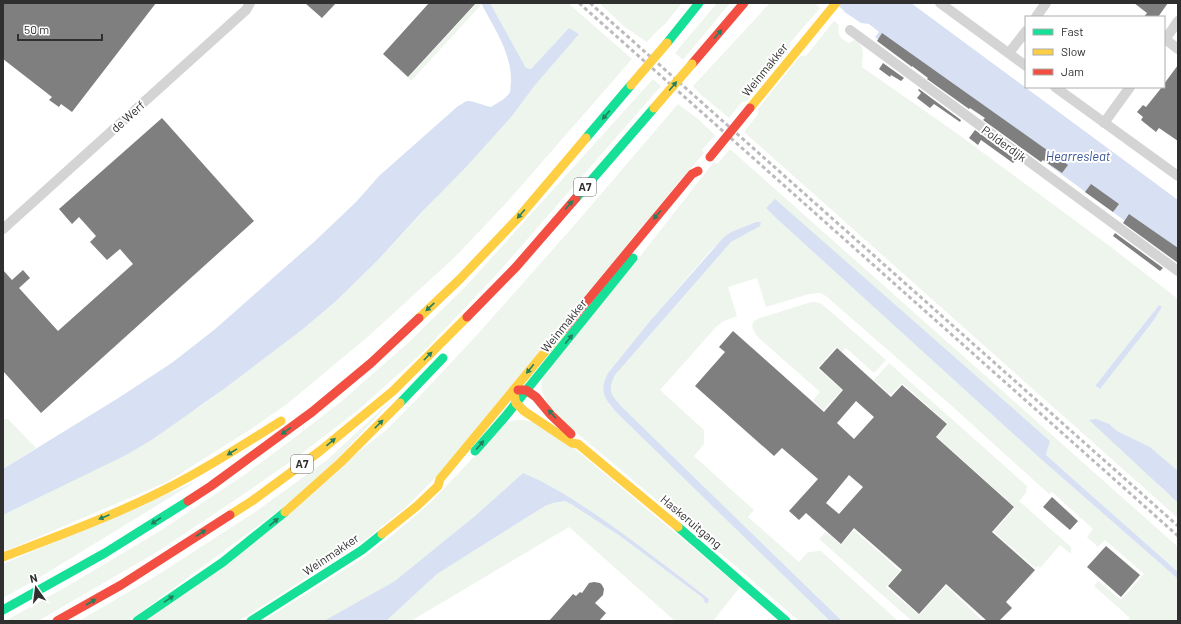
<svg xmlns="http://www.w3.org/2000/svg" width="1181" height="624" font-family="Barlow,sans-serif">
  <rect width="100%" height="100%" fill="#fff"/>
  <path fill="#eef5ec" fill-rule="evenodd" d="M473,3H481V5L411,81L408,78L475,5Z
    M490,3H568L632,59L508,201L456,256L371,334L287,404L251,429L167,482L3,552V515L50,492L201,406L224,389L303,329L335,302L378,260L512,116L535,85L569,28L531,69L526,68Z
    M599,3H682L666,23L655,33L647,42L626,28Z
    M717,3H730L683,60L675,53Z
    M770,3H815L820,8L790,43V48L747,101L742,102L729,118L700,94L693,86Z
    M834,21L839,25C837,36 840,37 848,43L855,40C866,46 862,56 862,67L955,132L1111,247L1178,299V471L1150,447L1117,431L1109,424L1160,487L1178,503V518L744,132L758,114V109L800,56H806ZM1159,305L1162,307L1154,320L1099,389L1095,386Z
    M653,79L661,86L497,274L422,353L357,411L297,457L247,492L157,552L38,621H5L66,587L160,531L247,473L294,438L343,400L408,343L466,286Z
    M678,104L698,119L715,135L702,150L704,153L678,183L437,476L406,507L365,540L239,621H144L385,431L416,400L476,336L578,221Z
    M730,149L1178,547V572L1046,455L1050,441L775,200L766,208L776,218L1042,460L1178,579V621H1127L1130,618L1094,586L1098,581L1121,600L1144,574L1105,540L1098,547L1087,537L1093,529L1052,492L1049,494L953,407L826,296L820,293L809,294L766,307L757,278L728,287L737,316L724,321L716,327L660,390L704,430V444L694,456L754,510L748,517L799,562L808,552L821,551L898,621H842L623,408C611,395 607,392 615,375L731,242L744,234L755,222L731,232L711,250L650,321L608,373L604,393L609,405L617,413L830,621H799L739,569L572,429C560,417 539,401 542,382C543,377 547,372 549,368L645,250L713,163H718Z
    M811,302H815L822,304L886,360L874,373L846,348L842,352L836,347L817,368L842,390L823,410L813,400L820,392L760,339C755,334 751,329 753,322L757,319Z
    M889,363L1027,486L1026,493L1019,501L1071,547V554L1060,545L1040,568L1038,566L1035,568L994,532L1015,507L937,437L948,424L902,383L891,395L874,380Z
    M396,396L312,486L129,621H79L159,574L255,512L327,460Z
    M3,419H8L36,448L3,469Z
    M518,420H524L532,422L569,444L740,587L713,621H675L569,527L411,621H386L437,574L545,506L553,503L566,501L571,504L620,536L703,598L705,603H708L709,599C670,569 633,539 592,513C570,498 548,483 523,473L475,516L419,563L395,581L364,599L324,621H263L363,558L395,533L431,502L451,481L506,423L511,421Z
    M197,481L32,582L3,598V564Z
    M854,530L900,571L886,587L919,615L946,586L983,621H912L819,539L826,532L841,545Z"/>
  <path fill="#d8e0f3" d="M481,3H490L526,68L531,69L569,28L579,34L535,85L512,116L466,167L421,213L378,260L335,302L303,329L224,389L153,439L126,455L3,515V469L120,397L173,362L214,330L315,241L356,202L379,176L458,106C461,105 464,102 467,101C472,100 485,106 491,107C497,103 506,99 510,92C511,89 510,85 511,83C512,53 494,28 481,3Z
    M836,3H911L1178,200V260L875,37L879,32L869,24L861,23L846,13Z
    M775,199L1050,441L1046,455L1178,572V579L1042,460L776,218L766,208Z
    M756,222H759L761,223L760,226L731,242L615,375C607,392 611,395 623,408L842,621H830L617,413C604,399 599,391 608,373L650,321L723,238L731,232Z
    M1159,305L1162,307L1154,320L1100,389L1095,386Z
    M1096,419L1109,424L1117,431L1150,447L1178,471V503L1089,420Z
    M523,473C548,483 569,497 592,512C632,539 670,569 709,599L708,603H705L703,598L620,536L571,504L565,501L553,503L545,506L437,574L386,621H324L395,581L475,516Z"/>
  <path fill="#7f7f7f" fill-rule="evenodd" d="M3,3H156L72,112L61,104L59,107L49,100L52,97L3,59Z
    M305,3H336L322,18Z
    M429,3H476L408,77L383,54Z
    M1134,3H1168L1158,17H1144L1147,13Z
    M882,33L1068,165L1062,173L1043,160L1041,162L983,120L985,118L970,108L969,109L927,79L928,78L912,66V67L877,41Z
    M883,63L904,78L901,81L891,75L890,77L879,69Z
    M1178,65V141L1159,128L1156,132L1141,120L1143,117L1137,112L1143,105L1146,107L1162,87H1164V84Z
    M919,89L961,120L960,122L934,104L930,108L917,98L921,93L918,90Z
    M162,118L254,221L41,413L3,371V270L12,280L23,270L30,278L19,288L58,331L133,264L120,249L107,260L90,242L96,236L79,217L72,224L59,209Z
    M975,130L1016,160L1013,163L981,140L978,145L969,138Z
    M1091,184L1119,204L1113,212L1085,192Z
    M1129,214L1178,248V263L1123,223Z
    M1115,233L1163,268L1160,271L1113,236Z
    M733,331L824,412L843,390L819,368L837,348L891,397L902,385L947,424L936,437L1014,507L992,532L1035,570L1006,602L1012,608L999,621H987L946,584L919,614L888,586L902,570L854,528L841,544L806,513L799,520L789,511L818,479L782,448L774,456L695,386L725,352L719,347ZM856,401L874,417L854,439L837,423ZM849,475L863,487L839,514L826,503Z
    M1052,497L1078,521L1070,530L1043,507Z
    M1106,546L1140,575L1121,597L1087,567Z
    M594,582L600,583L602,585L604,589L603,595L595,603L606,613L599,621H549L573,594L576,596L580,592L582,593L589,583Z"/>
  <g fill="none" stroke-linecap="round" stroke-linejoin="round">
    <path stroke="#d4d4d4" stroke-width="10" d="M940,3L1026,66
      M1036,17L1046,3
      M850,30L1178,271
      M1165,39L1178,49
      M1164,41L1178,21
      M1009,53L1026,31
      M1055,87L1178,176
      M1104,123L1130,87
      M3,229L246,10L250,3"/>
    <path stroke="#16e098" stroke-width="9" d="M667,43L699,3
      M586,138L631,85
      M576,198L654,108
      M400,403L443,358
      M475,451L504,418L633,258
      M678,527L786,621
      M3,610L105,553L188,501
      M137,621L223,562L285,512
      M251,621L362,550L382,534"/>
    <path stroke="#ffcf43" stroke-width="9" d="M750,108L836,3
      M419,318L460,279L519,217L586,138
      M514,395L516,403L524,411L572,443L578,444L678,527
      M285,512L340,463L400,403
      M230,515L252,501L320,451L393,391L467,317
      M382,534L417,506L438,486L440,479L563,330
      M3,557C58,536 113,516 166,489C206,469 243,445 281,421"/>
    <path stroke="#f24e42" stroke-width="9" d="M692,64L744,3
      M467,317L516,267L576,198
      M563,330L692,174L698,171
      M518,390H526L536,397L551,415L571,434
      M188,501L211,486L312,412L371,363L419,318
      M57,621L121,585L230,515"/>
    <path stroke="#bbb" stroke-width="3" stroke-dasharray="4 3" stroke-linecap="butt" d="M579,3L1178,536
      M590,3L1178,526"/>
    <path stroke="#ffcf43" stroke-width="9" d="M631,85L667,43
      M654,108L692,64"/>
    <path stroke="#f24e42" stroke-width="9" d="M710,157L750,108"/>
  </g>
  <defs><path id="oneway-solid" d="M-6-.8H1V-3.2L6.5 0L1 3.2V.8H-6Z"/></defs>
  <g fill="#247f5e">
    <use href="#oneway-solid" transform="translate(718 34) rotate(-49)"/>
    <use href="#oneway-solid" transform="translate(673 86) rotate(-50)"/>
    <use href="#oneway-solid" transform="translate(606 115) rotate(130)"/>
    <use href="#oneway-solid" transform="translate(569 205) rotate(-49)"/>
    <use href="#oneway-solid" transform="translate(521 214) rotate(131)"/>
    <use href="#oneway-solid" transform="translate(657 215) rotate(130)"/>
    <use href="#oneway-solid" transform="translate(430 307) rotate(137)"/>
    <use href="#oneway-solid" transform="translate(569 339) rotate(-51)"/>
    <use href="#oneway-solid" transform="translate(428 356) rotate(-45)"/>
    <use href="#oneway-solid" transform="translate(530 369) rotate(129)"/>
    <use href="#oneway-solid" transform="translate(552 414) rotate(-132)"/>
    <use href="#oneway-solid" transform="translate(379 424) rotate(-45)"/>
    <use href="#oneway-solid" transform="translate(286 431) rotate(144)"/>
    <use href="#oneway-solid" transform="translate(331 442) rotate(-40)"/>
    <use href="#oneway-solid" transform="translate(480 445) rotate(-49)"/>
    <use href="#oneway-solid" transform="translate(232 452) rotate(148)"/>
    <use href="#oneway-solid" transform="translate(104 517) rotate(157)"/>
    <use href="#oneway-solid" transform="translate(156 521) rotate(147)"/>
    <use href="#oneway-solid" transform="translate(274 522) rotate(-40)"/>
    <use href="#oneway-solid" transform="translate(201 533) rotate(-33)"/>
    <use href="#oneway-solid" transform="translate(169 599) rotate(-34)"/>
    <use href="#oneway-solid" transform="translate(91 602) rotate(-30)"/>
  </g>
  <g text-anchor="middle" stroke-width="4" stroke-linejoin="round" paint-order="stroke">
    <g fill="#fff" stroke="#6d6d6d" stroke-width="1">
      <rect x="574" y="178" width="22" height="18" rx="3"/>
      <rect x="291" y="455" width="22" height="18" rx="3"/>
    </g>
    <g font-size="11" font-weight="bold" fill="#2f2f2f">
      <text x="585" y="191">A7</text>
      <text x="302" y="468">A7</text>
    </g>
    <g font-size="12" fill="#2f2f2f" stroke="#fff">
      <text transform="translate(765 70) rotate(-51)" y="4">Weinmakker</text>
      <text transform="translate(128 117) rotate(-42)" y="4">de Werf</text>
      <text transform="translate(1004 144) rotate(36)" y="4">Polderdijk</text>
      <text transform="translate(564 326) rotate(-51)" y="4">Weinmakker</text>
      <text transform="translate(691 522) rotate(40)" y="4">Haskeruitgang</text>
      <text transform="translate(331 555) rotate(-34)" y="4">Weinmakker</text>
    </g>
    <g font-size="13" font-style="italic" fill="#395596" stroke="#fff">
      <text x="1078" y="161">Hearresleat</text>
    </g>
  </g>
  <rect width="1181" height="624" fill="none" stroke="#2f2f2f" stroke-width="8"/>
  <rect x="1025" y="16" width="140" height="72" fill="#ffffff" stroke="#acacac"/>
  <rect x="1033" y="29" width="20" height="6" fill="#16e098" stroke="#acacac"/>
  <text x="1061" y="36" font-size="12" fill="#2f2f2f">Fast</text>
  <rect x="1033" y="49" width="20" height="6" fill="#ffcf43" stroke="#acacac"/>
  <text x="1061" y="56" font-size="12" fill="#2f2f2f">Slow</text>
  <rect x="1033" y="69" width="20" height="6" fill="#f24e42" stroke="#acacac"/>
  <text x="1061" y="76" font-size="12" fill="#2f2f2f">Jam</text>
  <g transform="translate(36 588) rotate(346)" stroke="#ffffff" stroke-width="3" paint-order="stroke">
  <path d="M0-3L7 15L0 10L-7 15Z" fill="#2f2f2f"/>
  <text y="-6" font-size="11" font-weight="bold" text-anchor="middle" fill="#2f2f2f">N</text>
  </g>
  <path d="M18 34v6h84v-6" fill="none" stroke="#2f2f2f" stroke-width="2"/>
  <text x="24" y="34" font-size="12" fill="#2f2f2f" stroke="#ffffff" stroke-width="3" paint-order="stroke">50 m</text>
</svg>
